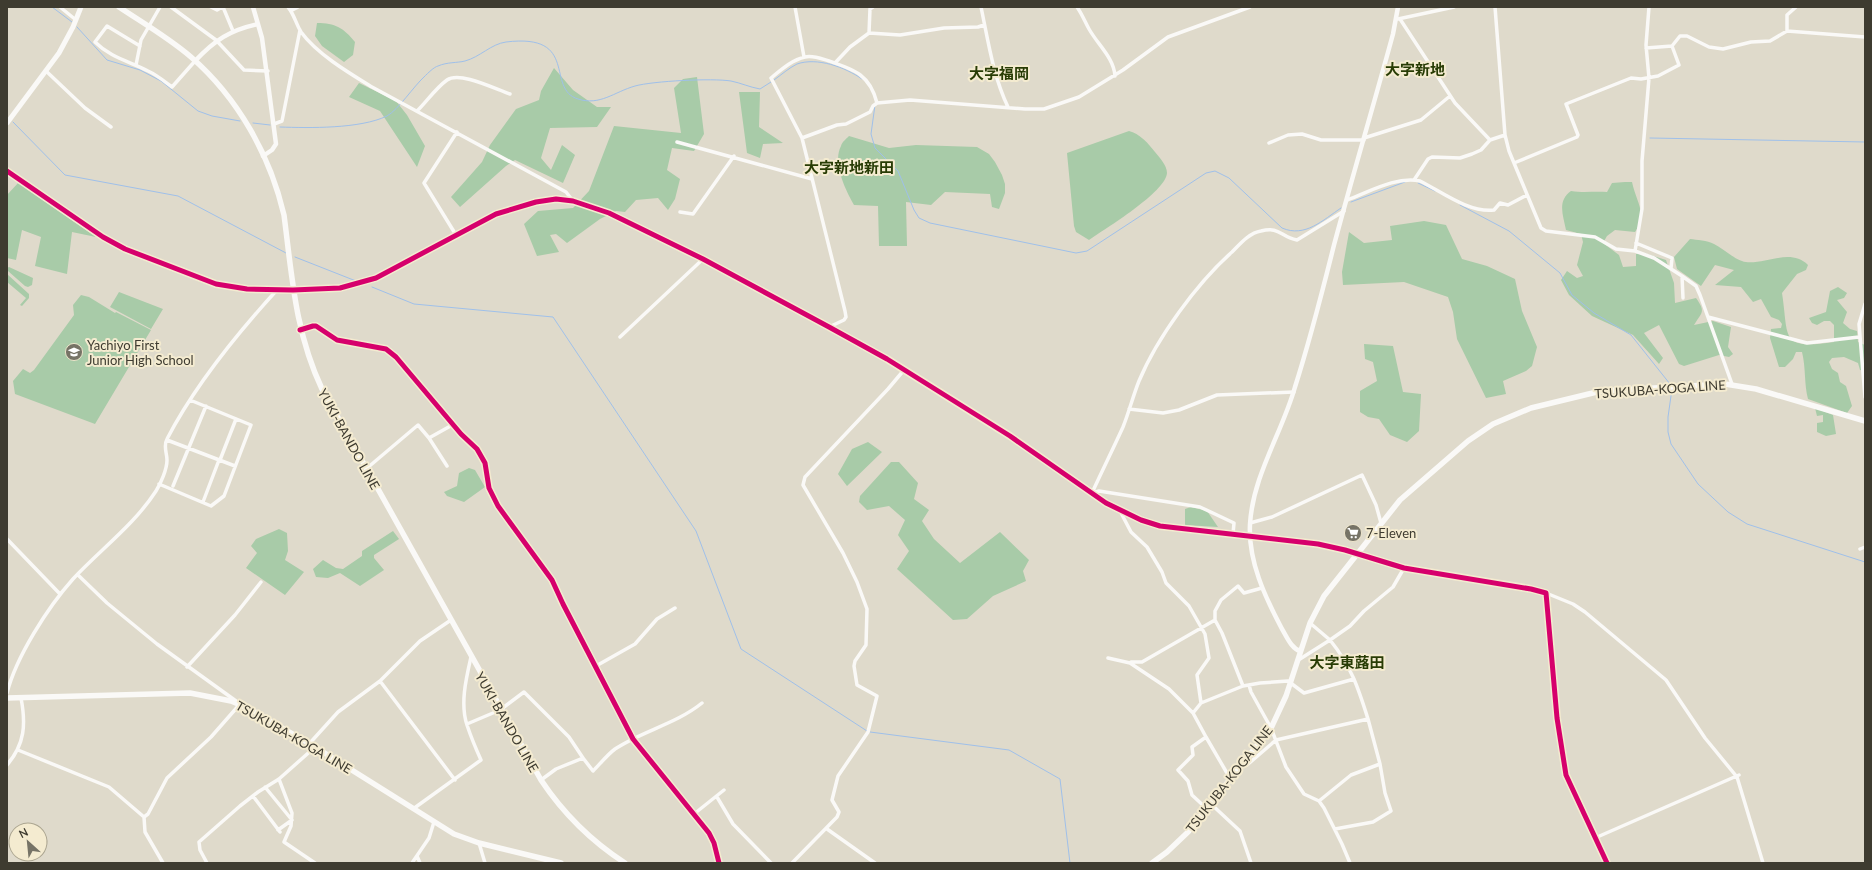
<svg xmlns="http://www.w3.org/2000/svg" width="1872" height="870" font-family="Lato,'Noto Sans JP',sans-serif">
  <rect width="100%" height="100%" fill="#dfdacb"/>
  <path fill="#a8cba8" d="M317,23C335,23 344,28 355,42L353,55L344,62L322,46L315,36Z
    M554,68L573,90L597,107H611L597,127L550,128L541,158L551,170L562,145L575,155L563,183L515,160L506,166L460,207L451,197L482,162L490,145L516,109L539,100L541,91Z
    M697,77L704,134L694,151L672,148L667,170L680,179L675,199L668,210L658,198L636,200L625,212L616,211L600,219L567,243L556,234L550,235L559,252L537,256L524,224L538,211L573,208L589,191L614,126L681,133L674,88L683,79Z
    M359,83L396,101L407,115L425,146L417,167L380,111L349,97Z
    M739,92H760L759,127L783,143L763,144L760,158L747,153Z
    M1129,131C1139,133 1149,144 1155,152C1159,157 1167,165 1167,173C1166,192 1105,229 1089,240L1076,232L1074,226L1067,153Z
    M849,136L889,148L916,145L977,147L989,154L995,162L1002,175L1005,184V193L999,209L992,207L990,194L945,192L931,205L906,202L907,246H879L878,206L854,205C846,191 832,163 841,146C842,142 846,139 849,136Z
    M1625,182H1632C1636,202 1648,213 1635,232L1615,230L1607,236L1603,243L1619,255L1623,267L1636,266V254L1644,253L1666,260L1674,283L1675,303L1696,298C1706,312 1702,312 1694,325L1713,321L1731,327L1728,347L1733,354L1729,357L1719,355L1684,366L1679,364L1659,325L1644,333L1663,358L1659,364L1633,335L1592,316L1569,295L1561,280L1567,271L1577,278L1583,276L1577,265L1583,242L1581,234L1566,230C1563,215 1557,201 1571,191C1584,193 1594,191 1607,192L1612,183Z
    M18,183L96,237L72,232L67,274L35,266L41,237L22,230L16,260L7,258V195Z
    M1424,221L1446,225L1462,259L1487,266L1515,279L1522,311L1537,347L1532,366L1526,371L1503,381L1506,394L1486,398L1457,339L1453,312L1448,297L1404,282L1343,285L1342,272L1349,232L1364,243L1392,240L1390,226Z
    M1690,239C1697,240 1707,240 1714,244C1724,249 1736,261 1746,262C1767,264 1791,248 1808,265L1806,270L1797,274L1782,293C1789,338 1779,350 1834,342V325L1830,321H1824L1817,325L1812,323L1809,318L1826,312L1830,291L1838,287L1847,293L1844,298L1837,300L1847,312L1843,323L1850,329L1857,331L1858,342L1865,345V371L1860,370L1858,363L1844,357L1832,358L1829,362L1832,369L1838,373L1840,382L1846,386L1852,406L1847,413L1808,399C1804,384 1806,368 1802,352H1796L1793,359L1785,367H1779L1770,338L1771,329L1781,328L1782,324L1779,320L1771,317L1761,299L1753,302L1741,287L1715,285L1734,270L1715,265L1701,286L1677,269L1674,257Z
    M9,267L33,278L32,285L28,287L25,286L8,271L7,268Z
    M7,274L29,294V298L22,306L20,305L26,298L7,282Z
    M119,292L163,309L151,329L110,307Z
    M81,295L89,297L115,313L116,312L151,330L95,424L15,394L13,381L23,369L30,373L34,370L74,315L73,305Z
    M1364,344L1393,346L1403,392L1421,394L1419,431L1407,442L1390,435L1379,419L1368,417L1360,412V391L1377,381L1373,362L1365,359Z
    M1815,408L1833,415L1836,434L1826,436L1817,432V423L1823,422V415L1817,416Z
    M868,442L882,452L847,486L838,474L852,449Z
    M891,462H899L918,483L914,499L929,510L922,521L934,539L960,563L1000,532L1029,560L1023,571L1026,581L993,596L967,619L953,620L897,569L909,551L898,535L905,520L889,506L867,510L859,502L860,496Z
    M469,468L475,470L485,487L464,502L447,496L444,492L457,486L459,473Z
    M1191,507L1207,511L1218,527L1185,525V509Z
    M279,529L287,533L288,551L285,560L304,572L285,595L246,568L257,553L251,546L256,539Z
    M393,531L399,539L374,555V558L384,570L360,586L340,573L328,578L316,577L313,569L323,560L336,568L343,569L362,556V551Z"/>
  <g fill="none" stroke-linecap="round" stroke-linejoin="round">
    <path stroke="#9fc0ea" stroke-width="1" d="M52,7L72,22
      M77,27L107,60L140,70L161,81L198,111L212,116L240,121
      M774,80C781,75 789,68 797,64C817,57 845,67 862,79
      M875,105L871,134L875,148L898,171L914,210L919,218L930,223L1076,253L1087,251L1206,173L1215,171L1229,178L1282,228C1305,238 1323,220 1341,208
      M13,122L65,175L178,196L286,253
      M253,123L270,125
      M280,127C309,128 360,129 387,116C398,110 414,86 424,77C428,73 434,67 438,66C447,62 457,63 465,61C480,57 491,44 506,42C580,33 545,89 578,99C600,106 614,92 635,86C653,81 712,78 731,81C741,83 749,87 760,89L771,82
      M1650,138L1865,142
      M1418,183L1435,191
      M1351,202L1405,182
      M1460,205L1509,231L1560,273L1572,295L1594,313L1631,335L1670,384
      M295,257L356,281
      M372,287L414,304L553,317L696,531L741,649L867,731
      M1672,389L1668,417V432L1671,444L1698,484L1728,512L1747,524L1865,562
      M870,732L1009,750L1060,779L1070,863"/>
    <path stroke="#faf9f7" stroke-width="3.5" d="M60,7L76,20
      M171,7L216,40L244,70L268,71
      M211,7L217,10L222,7
      M223,7L233,31
      M288,7C294,14 296,24 301,32C317,54 349,73 372,87L566,192L573,201
      M795,7L804,57
      M981,7C988,40 993,76 1008,107
      M1077,7C1082,14 1085,22 1089,29C1098,45 1114,58 1115,76
      M1495,7L1505,135L1509,151L1541,228L1546,231L1595,237L1616,249L1635,251L1654,258L1682,276L1683,298
      M1398,19L1454,7
      M1400,19L1455,103L1490,140
      M1787,31V15L1796,7
      M869,33L870,9L873,7
      M140,46L107,26L95,42C111,58 129,61 148,71C157,75 164,81 172,87L195,61
      M1646,48L1672,46
      M835,63L850,47L869,33L900,35L944,28L978,27L984,25
      M136,65L141,40L160,7
      M46,71L85,108L111,127
      M418,110C427,101 436,88 447,80C460,71 495,89 510,94
      M274,124L282,121L300,30
      M802,138L837,125L846,124L870,112L873,106L877,103L910,100L1025,109H1044L1079,97L1123,70L1168,37L1250,7
      M1364,138L1421,120L1450,96
      M677,142L812,179
      M1269,143L1288,135L1302,134L1321,140H1364
      M1514,163L1577,137L1578,135L1566,104L1631,78L1641,79L1658,76L1679,65L1672,46L1680,36H1687L1709,47L1723,49L1751,42L1770,41L1787,31L1865,37
      M1414,180L1428,159L1432,157L1460,158L1472,154L1481,150L1490,140L1505,135
      M1347,200C1369,192 1396,176 1420,181C1442,192 1469,213 1494,210L1500,203L1508,205L1527,195
      M680,212L693,214L734,156
      M456,235L424,183L457,132
      M1636,243L1672,258L1671,268
      M1635,251L1642,209V161L1649,78L1646,45L1649,7
      M1682,276L1696,286L1700,295L1732,384
      M1865,304L1859,324L1865,397
      M1708,317L1807,343L1859,337
      M829,327L844,320L846,317L845,311L802,138L771,78C782,69 792,60 805,57C813,55 822,59 829,61C855,70 870,75 877,103
      M301,329L313,326H316L337,340L386,349L396,357L461,434L477,449L485,463L489,488L498,506L552,580L563,604L633,739L709,833L714,843L719,863
      M620,337L703,259
      M1129,409L1163,413L1179,410L1217,395L1294,392
      M429,438L454,424
      M167,440L235,466
      M220,460L236,419
      M366,469L418,425L429,438L447,466
      M159,484L211,506L224,496L251,425L190,400
      M173,486L206,406
      M1092,493C1102,471 1113,449 1123,427C1129,412 1133,396 1139,381C1157,338 1197,283 1232,252C1240,244 1249,233 1261,231C1280,226 1280,237 1297,240L1344,211
      M1092,493L1099,491L1200,507L1234,523L1233,534
      M203,502L219,460
      M1120,511L1131,532L1147,547L1162,572L1166,583L1189,606L1205,634L1209,658L1197,675L1201,703L1193,713
      M1250,523L1272,517L1362,475L1376,505L1381,523
      M7,539L60,594
      M1860,549L1865,547
      M78,575L107,603L157,644L236,701
      M1546,593L1573,604L1585,612L1666,680L1705,738L1737,777L1763,863
      M1310,623L1330,640L1350,626L1364,611L1393,587L1404,568L1531,589L1546,593L1557,718L1566,775L1607,863
      M1108,658L1130,663L1169,689L1193,713L1206,737
      M1131,662H1142L1215,620
      M596,666L635,644L657,619L675,608
      M187,667L235,615L261,582
      M380,681L455,780
      M1249,685L1251,692L1271,728L1286,767L1304,794L1319,801L1324,808L1342,844L1350,863
      M1243,686L1222,633L1215,620V611L1221,600L1238,586L1244,593L1262,588
      M7,693C16,657 48,607 73,579C100,550 134,525 156,491C161,483 167,469 167,460C167,453 163,446 167,439C195,385 235,336 276,291
      M1201,703L1243,686L1260,683L1288,681L1304,693L1354,679
      M467,724L500,710L524,692L569,737L583,758L556,769L541,780
      M309,744L338,712L380,681L420,641L451,620
      M18,750L109,787L144,817L145,832L163,863
      M583,758L593,771C600,764 607,755 615,749C642,731 676,724 702,703
      M7,765C25,744 26,724 21,698
      M1242,766L1247,765L1276,740L1368,719C1358,687 1351,666 1330,640L1300,659H1298
      M279,779L292,813L291,826L284,842L315,863
      M265,787L292,820L278,830
      M253,796L280,832
      M717,797L733,824L771,863
      M1319,801L1351,775L1380,764L1368,719
      M1211,804L1240,831L1251,863
      M413,809L481,760C476,749 471,737 467,725C460,704 466,679 471,657
      M1207,809L1192,795L1188,781L1178,770L1193,755L1192,747L1206,737L1231,780
      M694,814L724,790
      M144,817L148,814L167,778L211,737L240,704
      M827,829L875,863
      M1335,829L1373,822L1391,811L1385,793L1380,764
      M1595,838L1739,775
      M479,843L485,863
      M417,856L420,863
      M207,863L200,850L199,842L240,806L258,792L279,779L315,747
      M412,863L429,838L434,822
      M792,863L837,817L839,812L832,800L838,776L868,732L877,696L857,685L854,666L855,661L866,645L867,609L857,582L843,553L803,485L805,477L888,389L904,370"/>
    <path stroke="#faf9f7" stroke-width="4.5" d="M253,7L262,38L276,144L272,150L263,156
      M291,10L297,7
      M195,61C215,40 230,30 258,24
      M7,171L103,237L125,249L216,284L247,289L293,290L340,288L376,278L496,214L536,202L556,199L573,201L609,213L703,259L829,327L887,359L1010,436L1106,503L1141,520L1160,526L1318,544L1345,550L1404,568
      M1300,651C1291,648 1287,637 1282,629C1265,597 1248,561 1250,524C1253,475 1282,433 1295,387C1310,340 1322,293 1334,245C1353,174 1374,104 1393,34L1398,7"/>
    <path stroke="#faf9f7" stroke-width="5" d="M7,123L59,53L73,27L81,7"/>
    <path stroke="#faf9f7" stroke-width="5.5" d="M119,7C143,23 169,38 191,57C238,98 270,155 284,215C292,276 295,332 322,389L541,780C563,813 591,841 625,863
      M7,698L190,693L231,701L250,709L315,747L454,834L479,843L561,863
      M1152,863L1167,852L1188,832L1271,728L1286,696L1310,623L1324,596L1400,500L1468,441L1493,424L1531,408L1601,391L1725,384L1756,389L1865,421"/>
    <g stroke="#f4ebd0" stroke-width="8">
      <path id="cycleway" d="M7,171L103,237L125,249L216,284L247,289L293,290L340,288L376,278L496,214L536,202L556,199L573,201L609,213L703,259L829,327L887,359L1010,436L1106,503L1141,520L1160,526L1318,544L1345,550L1404,568L1531,589L1546,593L1557,718L1566,775L1607,863
        M300,330L313,326H316L337,340L386,349L396,357L461,434L477,449L485,463L489,488L498,506L552,580L563,604L633,739L709,833L714,843L719,863"/>
    </g>
    <use href="#cycleway" stroke="#d6006c" stroke-width="5"/>
  </g>
  <defs>
    <g id="school-disc" transform="scale(0.9)"><circle r="9.5" fill="#767366" stroke="#f4ebd0"/><path d="M0-5L7-2L0 1L-7-2ZM-4 1L0 2.5L4 1V4Q0 6-4 4Z" fill="#fff"/></g>
    <g id="supermarket-disc" transform="scale(0.9)"><circle r="9.5" fill="#767366" stroke="#f4ebd0"/><path d="M-6-5.5h2.5l.6 2H6L4.5 2H-2.5L-4.4-4H-6ZM-1.5 3.2a1.3 1.3 0 1 0 .1 0ZM3 3.2a1.3 1.3 0 1 0 .1 0Z" fill="#fff"/></g>
  </defs>
  <g fill-rule="evenodd">
    <use href="#school-disc" x="74" y="352"/>
    <use href="#supermarket-disc" x="1353" y="533"/>
  </g>
  <g text-anchor="middle" stroke-width="4" stroke-linejoin="round" paint-order="stroke">
    <g font-size="13" fill="#3e3b30" stroke="#f4ebd0" text-anchor="start">
      <text x="87" y="350">Yachiyo First<tspan x="87" dy="15">Junior High School</tspan></text>
      <text x="1366" y="538">7-Eleven</text>
    </g>
    <g font-size="13" fill="#3e3b30" stroke="#f4ebd0">
      <text transform="translate(1660 389) rotate(-4)" y="5">TSUKUBA-KOGA LINE</text>
      <text transform="translate(349 439) rotate(61)" y="5">YUKI-BANDO LINE</text>
      <text transform="translate(507 722) rotate(60)" y="5">YUKI-BANDO LINE</text>
      <text transform="translate(294 737) rotate(30)" y="5">TSUKUBA-KOGA LINE</text>
      <text transform="translate(1229 779) rotate(-52)" y="5">TSUKUBA-KOGA LINE</text>
    </g>
    <g font-size="15" font-weight="bold" fill="#283c05" stroke="#f4ebd0">
      <text x="1415" y="75">大字新地</text>
      <text x="999" y="79">大字福岡</text>
      <text x="849" y="173">大字新地新田</text>
      <text x="1347" y="668">大字東蕗田</text>
    </g>
  </g>
  <rect width="1872" height="870" fill="none" stroke="#3e3b30" stroke-width="16"/>
  <g transform="translate(28 842) rotate(333)"><circle r="19" fill="#f4ebd0" stroke="#aba590"/>
  <path d="M0-3L7 15L0 10L-7 15Z" fill="#767366"/>
  <text y="-6" font-size="11" font-weight="bold" text-anchor="middle" fill="#3e3b30">N</text>
  </g>
</svg>
